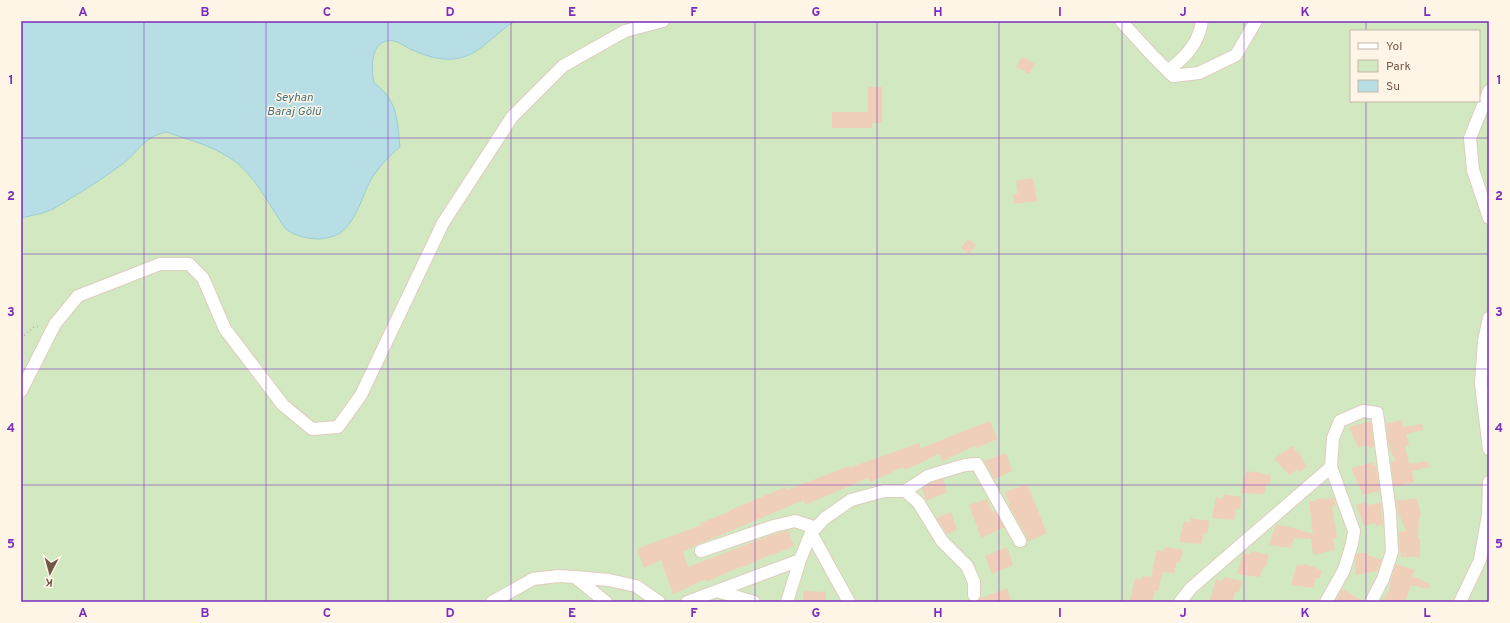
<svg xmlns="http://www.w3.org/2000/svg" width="1510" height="623" font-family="Overpass,sans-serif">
  <rect width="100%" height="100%" fill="#fbf1e1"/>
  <path fill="#d1e8c0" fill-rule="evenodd" d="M21,21H1489V602H21ZM1351,31H1479V101H1351Z"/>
  <path fill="#b6dee4" stroke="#9dcdd5" d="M21,21H515C496,32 482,53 460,58C443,62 426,56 410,49C405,46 399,42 394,41C370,37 371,68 374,83C398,100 397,120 400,147C388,157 378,168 370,181C362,197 356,222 340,233C335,237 326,238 320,239C309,239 294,236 286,229C281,224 278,216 274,211C263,194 253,176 237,163C217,147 190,140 166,132C142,138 139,152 121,165C100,181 76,195 53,209L43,213L21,218Z"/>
  <path fill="#f0cfb9" d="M1022,57L1035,64L1029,74L1016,66Z
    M868,87H882V123H872V128H832V112H868Z
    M1033,178L1037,201L1014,204L1013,194L1018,193L1016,181Z
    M968,239L976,245L969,254L961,248Z
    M1402,420L1403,427L1422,424L1423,430L1406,434L1409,445L1405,446L1409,464L1427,461L1429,467L1412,471L1414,482L1394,487L1391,462L1395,461L1389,446L1386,424Z
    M990,421L997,439L976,448L975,446L942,461L939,454L905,470L903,467L870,482L868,478L805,505L804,500L699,544L683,552L688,567L766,537L788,530L794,546L773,555L772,554L740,568L739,567L707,582L706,579L673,594L661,560L644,568L637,549L701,525L700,523L731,511L730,510L786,487L787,490L849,466V468L919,443L921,448Z
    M1371,421L1374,447L1370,448L1368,445L1358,447L1349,427Z
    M1293,446L1296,452L1298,451L1307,467L1300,472L1298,469L1289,475L1274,458Z
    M1006,453L1012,471L994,479L984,461Z
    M1373,462V466L1376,465L1380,491L1363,495L1351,468Z
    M1246,471L1252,473L1253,471L1271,476L1270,484H1266L1264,494L1241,493Z
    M943,479L947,492L926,501L922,489L931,483Z
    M1027,484L1047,533L1027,542V537L1009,506H1010L1005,492Z
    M1224,494L1242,497L1240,509H1236L1234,520L1212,518L1216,497L1223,499Z
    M1334,498L1335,505L1332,506L1337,538L1333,539L1335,550L1313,555L1311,539L1294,538L1291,548L1269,545L1276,524L1281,526L1282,525L1313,534L1309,501H1316V499Z
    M1417,498L1421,516L1419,517L1418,538H1420V557H1401L1398,532L1406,531L1397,510L1396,501Z
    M987,499L992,512L995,511L1004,527L981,538L969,505Z
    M1366,502L1367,505L1381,503L1383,524L1376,526L1375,523L1364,526L1356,505Z
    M951,512L957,530L947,534L936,518Z
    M1191,518L1210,521L1207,533H1204L1201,544L1179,542L1184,521L1190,523Z
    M1007,547L1013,565L992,574L985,556Z
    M1165,547L1183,550L1180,562H1177L1174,573L1163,572L1158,591H1155L1153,601L1130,600L1135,578L1141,580L1143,576L1151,577L1157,550L1163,551Z
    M1251,551L1269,555L1266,567H1263L1260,577L1237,574L1243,553L1250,555Z
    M1357,553H1367V555L1382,560L1378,571L1356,575L1355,559Z
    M1297,564L1303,566L1304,564L1322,570L1320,578H1316L1313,588L1291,585Z
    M1396,564L1415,570L1412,576L1430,584L1428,589L1411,585L1405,602H1381L1389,591L1391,579Z
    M1224,577L1242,581L1239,592H1235L1233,602L1210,600L1216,579L1222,581Z
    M1007,588L1012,602H976L981,598Z
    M1342,589L1364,601V602H1335Z
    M803,591L826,592V602H803Z"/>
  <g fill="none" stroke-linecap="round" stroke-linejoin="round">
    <g stroke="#dfcdbd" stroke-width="14">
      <path id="minor" d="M1121,21L1151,54L1173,76L1199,73L1236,55L1256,21
        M1168,71C1185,57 1199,44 1202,21
        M1489,91L1470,138L1473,170L1489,218
        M1489,318L1484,341L1481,384L1489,449
        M21,391L55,324L78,296L160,264H189L203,278L225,329L283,405L312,429L338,427L361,395L443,223L512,117L563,66L625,31L663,21
        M905,491L918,502L942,541L967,566L974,582V595
        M811,533L849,602
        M701,551L774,526L795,521L816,528
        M575,577L609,580L636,586L659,602
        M717,591L754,602
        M492,602L533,579L558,576L575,577L606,602
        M687,602L800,560
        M787,602L800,560L811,533L825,518L851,500L884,491H905L928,476L965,465L977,464L1020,541
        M1180,602L1191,588L1331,467
        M1326,602L1344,570L1352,544L1354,531L1331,467L1333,438L1340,421L1363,411L1377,413L1390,513L1392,552L1383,579L1371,602
        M1460,602L1480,560L1488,515L1489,482"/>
    </g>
    <path stroke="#d4b29d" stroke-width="2" stroke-dasharray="1 3" stroke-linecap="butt" d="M21,338L34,327L41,326"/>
    <use href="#minor" stroke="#fff" stroke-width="12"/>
  </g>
  <path fill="none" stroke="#7b2cbf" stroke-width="1" stroke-opacity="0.55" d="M144,21V602M266,21V602M388,21V602M511,21V602M633,21V602M755,21V602M877,21V602M999,21V602M1122,21V602M1244,21V602M1366,21V31M1366,101V602M21,138H1489M21,254H1489M21,369H1489M21,485H1489"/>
  <g text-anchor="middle" stroke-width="3" stroke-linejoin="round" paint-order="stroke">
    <g font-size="12" font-style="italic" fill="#40747e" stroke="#fff5e7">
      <text x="294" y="101">Seyhan<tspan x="294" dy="14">Baraj Gölü</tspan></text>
    </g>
  </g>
  <rect width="1510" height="623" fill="none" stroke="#fff5e7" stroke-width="44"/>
  <rect x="1350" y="30" width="130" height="72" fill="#fff5e7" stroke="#c7b6a8"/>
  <rect x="1358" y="43" width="20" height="6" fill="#ffffff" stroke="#c7b6a8"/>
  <text x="1386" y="50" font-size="12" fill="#725749">Yol</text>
  <rect x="1358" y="60" width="20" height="12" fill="#d1e8c0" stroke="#c7b6a8"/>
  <text x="1386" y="70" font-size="12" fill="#725749">Park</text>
  <rect x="1358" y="80" width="20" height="12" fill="#b6dee4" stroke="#c7b6a8"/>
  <text x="1386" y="90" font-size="12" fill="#725749">Su</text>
  <g transform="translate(50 573) rotate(186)" stroke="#fff5e7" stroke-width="3" paint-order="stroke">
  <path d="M0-3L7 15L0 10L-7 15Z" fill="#725749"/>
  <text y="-6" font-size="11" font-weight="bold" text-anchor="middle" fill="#725749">K</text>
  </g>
  <rect x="22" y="22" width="1466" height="579" fill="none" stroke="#7b2cbf" stroke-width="1.5"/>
  <g font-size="13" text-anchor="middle" font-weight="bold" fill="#7b2cbf">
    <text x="83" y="16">A</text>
    <text x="205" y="16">B</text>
    <text x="327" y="16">C</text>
    <text x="450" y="16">D</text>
    <text x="572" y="16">E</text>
    <text x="694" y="16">F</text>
    <text x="816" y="16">G</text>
    <text x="938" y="16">H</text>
    <text x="1060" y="16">I</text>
    <text x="1183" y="16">J</text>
    <text x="1305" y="16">K</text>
    <text x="1427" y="16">L</text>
    <text x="11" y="84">1</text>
    <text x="1499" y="84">1</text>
    <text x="11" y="200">2</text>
    <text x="1499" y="200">2</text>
    <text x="11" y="316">3</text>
    <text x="1499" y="316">3</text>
    <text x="11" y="432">4</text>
    <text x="1499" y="432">4</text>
    <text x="11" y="548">5</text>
    <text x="1499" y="548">5</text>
    <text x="83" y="617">A</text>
    <text x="205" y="617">B</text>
    <text x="327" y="617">C</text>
    <text x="450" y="617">D</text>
    <text x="572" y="617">E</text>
    <text x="694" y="617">F</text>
    <text x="816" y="617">G</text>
    <text x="938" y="617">H</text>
    <text x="1060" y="617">I</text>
    <text x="1183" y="617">J</text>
    <text x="1305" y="617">K</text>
    <text x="1427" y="617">L</text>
  </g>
</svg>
